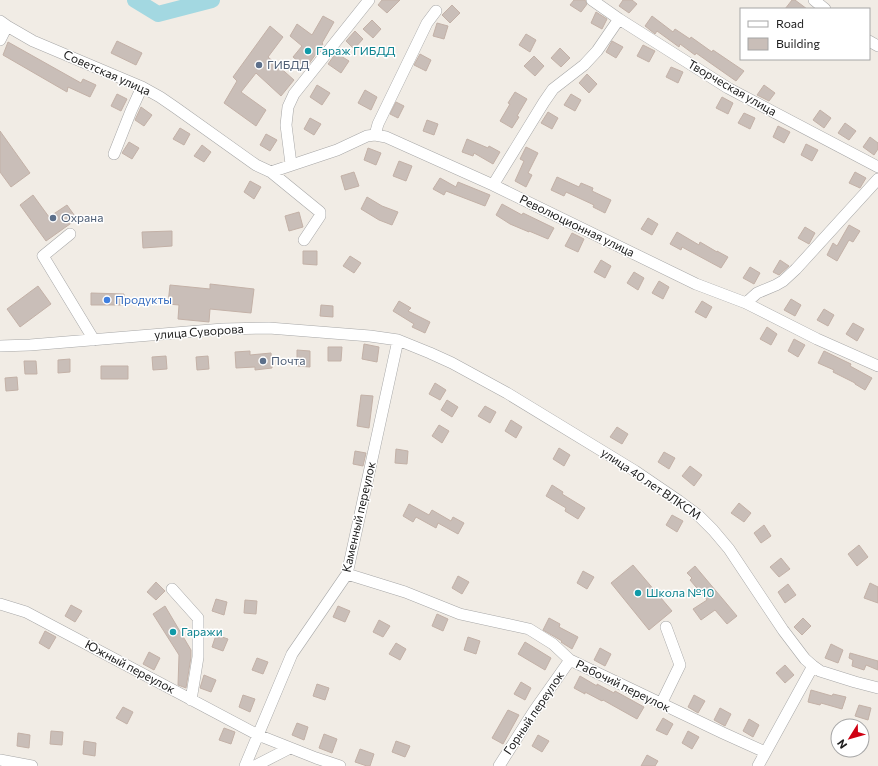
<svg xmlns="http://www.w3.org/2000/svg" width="878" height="766" font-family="Commissioner,sans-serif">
  <rect width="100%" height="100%" fill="#f1ece5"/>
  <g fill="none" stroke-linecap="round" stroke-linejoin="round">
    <path stroke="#a3d8e1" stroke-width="16" d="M135,0L158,14L212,0"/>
  </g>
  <path fill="#c9beb8" stroke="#c3b1a7" d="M382,0H400L387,13L378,5Z
    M574,0H585L587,4L581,12L570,5Z
    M623,0H632L637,4L629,13L619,6Z
    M792,0H795L807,9H785Z
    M452,5L460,13L450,23L442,15Z
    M596,12L607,19L602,29L591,23Z
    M323,16L334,22L322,43L323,44L306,68L293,57L302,46L290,36L297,24L312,35Z
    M652,16L673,32L675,29L690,39L691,37L712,52L713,50L744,71L736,81L696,53L695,55L680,44L679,47L657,31L655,34L645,26Z
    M372,20L381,29L373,38L363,29Z
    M437,23L448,26L444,39L433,36Z
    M270,26L283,37L268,57L294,80L281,96L256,73L241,92L266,110L256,126L224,103L237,81L233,77Z
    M355,31L363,39L354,49L346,41Z
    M526,34L536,40L530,52L519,45Z
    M117,41L142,53L136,65L111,53Z
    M612,41L623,47L616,58L606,52Z
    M8,42L81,83L83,79L96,85L90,97L68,87L67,92L3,55Z
    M643,45L655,51L649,62L637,56Z
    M560,48L570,58L561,67L551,58Z
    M336,53L349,61L341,73L328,64Z
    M420,54L431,60L426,71L414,65Z
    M534,56L544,66L535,76L524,66Z
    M671,67L683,72L678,83L666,77Z
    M587,74L597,84L589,93L579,83Z
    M317,85L330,93L322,105L310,97Z
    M764,85L775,93L769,101L757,95Z
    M365,90L377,97L371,110L358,103Z
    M515,92L527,99L517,116L519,117L512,128L500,121L510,104L508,103Z
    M117,94L127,99L121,111L111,106Z
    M571,94L581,100L575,111L564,105Z
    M722,97L733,103L728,114L716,108Z
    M396,102L404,106L398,118L390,114Z
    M141,107L152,115L144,126L135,120Z
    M820,110L831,118L824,128L813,120Z
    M548,112L558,118L552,129L541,123Z
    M744,113L755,118L750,129L738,123Z
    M310,118L321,124L314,135L304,129Z
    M427,120L438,124L434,135L423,131Z
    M845,123L856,131L849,140L838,133Z
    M778,126L790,132L784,143L773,137Z
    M180,128L190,134L184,145L173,139Z
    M0,131L30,173L11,187L0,172Z
    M266,134L277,140L270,151L260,145Z
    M870,137L878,143V149L874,155L863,147Z
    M467,139L488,148L489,146L500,152L493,164L474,153L473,156L462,152Z
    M129,142L139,148L132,159L122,153Z
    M806,144L818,150L812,161L801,155Z
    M202,145L211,152L204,162L194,156Z
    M526,147L538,153L528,173L532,175L526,187L515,181L524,161L520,159Z
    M368,148L381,153L376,165L364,160Z
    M399,161L412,166L406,181L393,176Z
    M354,172L359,186L345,190L341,176Z
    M855,172L866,178L860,188L849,183Z
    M557,177L579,187L581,183L593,188L592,191L611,200L605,213L593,207L594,205L566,192L564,196L551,190Z
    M440,178L456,187L458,182L490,195L485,206L446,191L444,195L433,189Z
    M250,181L261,187L254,199L244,192Z
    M33,195L49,217L67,205L77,219L46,241L20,205Z
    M367,197L382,206L398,212L392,225L379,220L361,209Z
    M502,204L522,215L523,213L554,228L548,239L529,231V232L510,224L496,215Z
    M299,212L303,227L289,231L285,216Z
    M648,218L658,224L652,235L641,229Z
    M849,225L860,231L853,242L849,240L837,261L827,255L833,243L837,246Z
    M805,227L815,233L809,244L798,238Z
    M172,231V246L143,248L142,232Z
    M677,232L699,245L700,242L717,252V251L728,257L721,268L682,247L681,250L670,244Z
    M572,233L584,239L578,252L565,246Z
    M303,251H317V265L303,264Z
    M350,256L361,263L354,273L343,266Z
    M601,260L611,266L605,278L594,272Z
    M780,260L789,266L779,275L773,272Z
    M750,267L760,273L754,284L743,278Z
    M634,272L644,278L638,290L627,283Z
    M659,281L669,287L663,299L652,293Z
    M210,284L254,289L251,313L210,309L209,322L178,319L179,305L168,304L170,285L210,289Z
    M38,286L51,304L20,327L7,309Z
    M91,293L124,294V305H91Z
    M791,299L801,305L795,316L784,310Z
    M399,301L411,308L408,311L430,322L425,333L412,327L414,324L393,311Z
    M702,301L712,307L706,318L695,312Z
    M321,305L333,306V317L320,316Z
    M824,309L834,315L828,326L817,320Z
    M853,323L864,329L857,341L846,334Z
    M767,327L777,334L771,345L760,339Z
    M794,339L805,345L798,357L788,351Z
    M364,344L379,347L377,362L362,359Z
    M328,347H342L341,361H328Z
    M297,350L310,351V367L297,366Z
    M250,351V355L271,353L272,368L255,370V367L236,368L235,352Z
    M824,351L851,364L850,366L872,378L865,390L855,384V383L833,372L834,370L818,363Z
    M166,356L167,369L153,370L152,357Z
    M208,356L209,369L197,370L196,357Z
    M70,359V372L58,373V360Z
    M24,361H36L37,374H25Z
    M101,366H128V379H101Z
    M17,377L18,390L6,391L5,378Z
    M435,383L446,390L440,400L429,394Z
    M361,395L373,396L369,428L357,426Z
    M447,400L458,407L452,417L441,410Z
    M485,406L496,412L490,423L478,416Z
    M511,420L522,427L516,438L505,431Z
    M439,425L449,431L442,443L432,436Z
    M617,427L628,434L622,444L610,437Z
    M559,448L570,455L564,466L553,459Z
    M396,449L408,451L407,464L395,463Z
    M355,451L366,453L363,466L353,464Z
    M664,452L675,458L669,469L658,462Z
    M690,466L702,475L694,486L682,476Z
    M552,485L563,492L562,494L585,508L578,519L565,511L566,508L546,496Z
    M739,503L751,513L744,522L731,513Z
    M409,504L429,515L432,510L451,521L453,517L464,523L458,534L438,523L436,528L416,517L413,522L403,516Z
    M672,515L683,521L677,532L666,525Z
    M764,525L771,536L761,543L754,533Z
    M859,545L868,557L857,566L848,554Z
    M781,558L790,569L779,577L770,567Z
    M633,565L672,611L649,630L611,583Z
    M695,566L737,616L727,624L715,610L701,620L693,609L707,600L690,580L692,578L687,573Z
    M583,571L594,577L587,589L577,583Z
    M458,576L469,582L462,594L452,588Z
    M156,582L165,591L156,600L147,592Z
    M870,583L878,587V603L864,598Z
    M788,584L796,595L785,603L778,592Z
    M216,599L227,602L224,615L212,611Z
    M245,600L257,601L256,614L244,613Z
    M71,605L82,611L75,622L65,616Z
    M165,606L191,650V657L186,688L178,685L179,655L153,614Z
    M338,606L350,611L345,622L333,617Z
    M437,614L448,619L443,631L432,626Z
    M549,618L560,624L559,627L578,637L572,649L564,644L561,642L562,641L543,630Z
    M803,618L811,626L802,635L794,627Z
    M379,620L390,626L383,637L373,632Z
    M45,631L56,637L49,649L39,643Z
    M216,635L228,639L223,651L212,647Z
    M468,637L480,641L476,654L464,650Z
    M525,642L551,658L545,670L518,654Z
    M396,643L406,649L400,660L389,654Z
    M831,644L843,650L838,663L825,658Z
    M600,648L611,654L605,666L594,660Z
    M149,652L160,658L154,670L143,664Z
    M850,653L878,661V670L866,665L864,670L852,666L853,660L849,658Z
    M257,658L268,662L263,674L252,670Z
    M785,665L794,675L785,683L776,673Z
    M204,675L216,680L211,692L200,688Z
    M580,676L597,686V684L614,693L615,691L644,707L637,719L603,700L602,701L585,692V694L574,688Z
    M521,682L531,688L525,700L514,694Z
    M317,684L329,688L325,700L313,696Z
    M811,690L832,696L833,694L846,697L842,709L821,703L820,705L808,702Z
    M243,695L255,699L250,712L239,707Z
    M694,695L705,701L698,713L688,707Z
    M859,705L871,708L868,720L855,716Z
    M123,707L133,712L127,724L116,718Z
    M720,708L731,714L725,726L714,720Z
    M508,710L519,715L503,744L492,738Z
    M663,718L673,724L667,735L656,730Z
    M749,719L759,725L753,737L743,731Z
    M297,723L308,727L304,740L292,735Z
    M224,728L235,732L231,744L219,740Z
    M51,731L63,732L62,745L50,744Z
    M688,731L699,737L692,749L682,743Z
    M18,733L30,735L29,748L17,746Z
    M324,734L337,739L332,753L319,748Z
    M538,735L549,741L542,752L532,746Z
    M84,741L96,743L95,756L83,754Z
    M396,741L410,746L405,757L392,752Z
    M360,749L374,754L370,766H367L355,762Z
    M647,755L658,761L655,766H641Z"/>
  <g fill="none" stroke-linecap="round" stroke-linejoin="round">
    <g stroke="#a7a7a7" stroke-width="12">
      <path id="minor" d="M592,0L619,19L728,88L878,167
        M814,0L825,9
        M0,21L7,26L33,41L142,87L160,97L176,108L256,165L271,172L320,212V216L304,240
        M0,40L7,26
        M869,41L878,46
        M375,135L378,124L427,23L436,11
        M114,154L131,111L142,87
        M291,164L286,125L288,107L294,94L369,0
        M271,172L337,150L367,136L375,135L386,137L493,185L696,284L746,303L817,339L878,366
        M493,185L544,102L553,89L584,65L597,51L619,19
        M70,234L43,256L94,340
        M746,303L757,293L776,285L783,281L796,269L878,179
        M0,346L30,345L223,329L269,328L370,336L398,340L430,353L452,363L507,393L635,471L679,501L699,516L713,530L729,549L783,630L805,659L813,666L820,671L855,682L878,688
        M347,574L405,592L460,614L529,629L553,644L570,660L723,733L765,752
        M172,589L198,618V657L191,700
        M0,604L26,612L258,735L316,758L340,766
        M661,704L680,665L666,627
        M0,760L32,766
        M245,766L292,654L347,574L398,340
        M255,766L290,748
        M499,766L534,711L570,660
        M758,766L813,666"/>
    </g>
    <use href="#minor" stroke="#fff" stroke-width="11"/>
  </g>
  <g fill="#0f9aa8" stroke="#fff" stroke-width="1.5">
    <circle cx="308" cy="51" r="4"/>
    <circle cx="638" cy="593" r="4"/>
    <circle cx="173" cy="632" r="4"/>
  </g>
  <g fill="#5c6f8a" stroke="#fff" stroke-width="1.5">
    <circle cx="259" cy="65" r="4"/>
    <circle cx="53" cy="218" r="4"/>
    <circle cx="263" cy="361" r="4"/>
  </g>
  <circle fill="#3f7fe0" stroke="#fff" stroke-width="1.5" cx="107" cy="300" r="4"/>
  <g text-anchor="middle" stroke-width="3" stroke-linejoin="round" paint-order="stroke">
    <g font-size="12" fill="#0d838f" stroke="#fff" text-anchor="start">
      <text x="316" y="55">Гараж ГИБДД</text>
      <text x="646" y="597">Школа №10</text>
      <text x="181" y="636">Гаражи</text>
    </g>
    <g font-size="12" fill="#4e5e75" stroke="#fff" text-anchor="start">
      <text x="267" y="69">ГИБДД</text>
      <text x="61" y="222">Охрана</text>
      <text x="271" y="365">Почта</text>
    </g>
    <g font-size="12" fill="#202020" stroke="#fff">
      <text transform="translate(107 73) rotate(24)" y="4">Советская улица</text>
      <text transform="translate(732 88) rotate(30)" y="4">Творческая улица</text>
      <text transform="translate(577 226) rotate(26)" y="4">Революционная улица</text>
      <text transform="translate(199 332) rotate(-4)" y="4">улица Суворова</text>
      <text transform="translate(651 484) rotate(34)" y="4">улица 40 лет ВЛКСМ</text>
      <text transform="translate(359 517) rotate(-77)" y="4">Каменный переулок</text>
      <text transform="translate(130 667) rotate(28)" y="4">Южный переулок</text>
      <text transform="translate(623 686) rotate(26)" y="4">Рабочий переулок</text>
      <text transform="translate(534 713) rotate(-56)" y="4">Горный переулок</text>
    </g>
    <g font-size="12" fill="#366cbe" stroke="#fff" text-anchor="start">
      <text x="115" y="304">Продукты</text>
    </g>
  </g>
  <rect x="740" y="8" width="130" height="52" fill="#ffffff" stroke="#a6a6a6"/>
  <rect x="748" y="21" width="20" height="6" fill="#ffffff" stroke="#a6a6a6"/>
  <text x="776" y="28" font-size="12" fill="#202020">Road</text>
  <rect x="748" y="38" width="20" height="12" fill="#c9beb8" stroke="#a6a6a6"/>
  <text x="776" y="48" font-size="12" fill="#202020">Building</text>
  <g transform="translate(850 738) rotate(233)"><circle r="19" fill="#ffffff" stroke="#a6a6a6"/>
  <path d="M0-3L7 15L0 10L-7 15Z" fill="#cf0012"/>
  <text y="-6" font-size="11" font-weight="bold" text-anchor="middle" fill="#202020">N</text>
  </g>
</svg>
